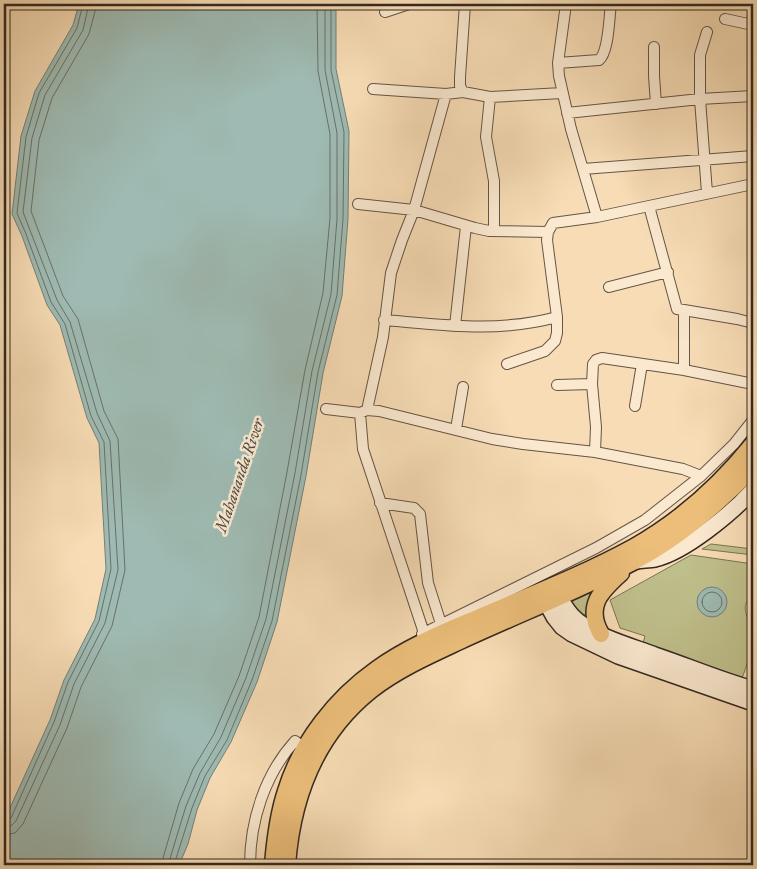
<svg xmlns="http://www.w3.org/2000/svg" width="757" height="869" font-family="'IM FELL Great Primer',serif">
  <rect width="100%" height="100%" fill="#f7dcb5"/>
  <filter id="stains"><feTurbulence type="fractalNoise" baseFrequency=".004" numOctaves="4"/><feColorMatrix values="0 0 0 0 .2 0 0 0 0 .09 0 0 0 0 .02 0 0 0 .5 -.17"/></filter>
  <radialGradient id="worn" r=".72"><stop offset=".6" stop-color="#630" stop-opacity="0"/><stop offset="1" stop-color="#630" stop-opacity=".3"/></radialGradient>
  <path fill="#bfbf8b" stroke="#797456" d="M711,544L753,549V555L702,549Z
    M691,555L753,564V595C736,608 752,619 752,635C752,649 747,666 742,678L643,643L645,636L620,628L610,600Z
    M590,592L586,614L582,616L571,605L570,600Z"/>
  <path fill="#9ebab2" stroke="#738078" d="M79,4H336V69L349,131L348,219L342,296L323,373L306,476L277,622L257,682L231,742L210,778L197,810L188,844L179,865H4V821L50,720L64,680L95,619L106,569L99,443L87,418L60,325L47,305L22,236L12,214L21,136L35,91L73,25Z
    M697 602a15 15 0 1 1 30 0a15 15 0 1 1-30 0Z"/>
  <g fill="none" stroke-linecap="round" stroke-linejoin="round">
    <path stroke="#68716a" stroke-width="1" d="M702 602a10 10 0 1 1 20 0a10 10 0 1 1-20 0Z
      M4,821H8L11,818L54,722L68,682L99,621L111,569L104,442L91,416L65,324L51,302L26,234L17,213L26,137L39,93L77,28L83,4
      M4,828L11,826L16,821L60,725L74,684L105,623L118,570L110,441L97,413L70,322L57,300L23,212L32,138L45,95L83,30L89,4
      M4,835L15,833L23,824L67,728L81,687L112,626L125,570L118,439L104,411L78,319L63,296L31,211L39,140L52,98L89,34L97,4
      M161,865L179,803L193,769L214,734L239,676L259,617L287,472L305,370L323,293L330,218V134L318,71L317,4
      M168,865L186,806L200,773L221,737L246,678L266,619L295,473L312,371L331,294L337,219V133L325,70V4
      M174,865L192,808L205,776L227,740L252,680L272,621L301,475L318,372L337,295L343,219L344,132L331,70V4"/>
    <g stroke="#645546" stroke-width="12">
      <path id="street" d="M566,4L558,63L559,76L571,129L597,217
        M385,12L409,4
        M725,19L753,25
        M707,32L700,55V99L707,193
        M654,47V76L656,104
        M558,63L599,60C609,52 609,17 611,4
        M373,89L446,94L463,92L490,97L562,93
        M463,92L460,86V77L465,4
        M490,97L486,137L494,181V231
        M567,113L700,99L753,96
        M583,169L753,156
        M358,204L414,210L475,228L489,231L548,232
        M649,206L677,309L684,310V370
        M609,287L668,272
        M684,310L737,319L753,323
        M384,320C444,325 498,333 557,317
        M455,326L466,226
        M507,364L545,351L555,341L557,333V317L547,240L548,232L553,223L597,217L753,184
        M557,385L592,384
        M635,406L642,364
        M326,409L360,413L367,410L379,411L492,439L523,444L595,452L683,469L701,476
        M367,410L383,337L391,273L402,240L414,210L446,94
        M360,413L363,449L426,639
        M456,429L463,387
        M595,452L596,427L592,384L593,364L596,360L602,358L684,370L753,384
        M380,503L414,508L420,514L428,583L443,630
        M422,634L596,548L645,520L701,476L734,444L753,420
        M250,865C250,821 265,774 295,741L305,749"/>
    </g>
    <g stroke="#332821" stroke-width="18">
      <path id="secondary" d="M636,561C642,560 649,560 655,559C685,552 732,513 753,490
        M554,586C560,598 567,613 578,621C598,637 631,646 655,655C688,666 720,680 753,689
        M541,593L554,617L562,627L572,634L618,656L753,703"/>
    </g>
    <g stroke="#332821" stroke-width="19">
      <path id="primary" d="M601,634C585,606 601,591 621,573
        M273,865C275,840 278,815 286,791C301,742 336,698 377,669C405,649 437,635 468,622C523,598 581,576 634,547C680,521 720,485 753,444
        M287,865C292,797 316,734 371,690C398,669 430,655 460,641C518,614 578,591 635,561C680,537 718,504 753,468"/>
    </g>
    <use href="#street" stroke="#fae8cf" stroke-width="10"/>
    <use href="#secondary" stroke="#fae8cf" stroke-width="15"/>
    <use href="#primary" stroke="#ecbe7a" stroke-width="16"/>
  </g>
  <g text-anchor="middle" stroke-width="5" stroke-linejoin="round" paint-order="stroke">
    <g font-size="16" font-style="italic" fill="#4e4c45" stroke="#fae8cf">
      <text transform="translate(239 475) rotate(-71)" y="6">Mahananda River</text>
    </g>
  </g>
  <rect width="757" height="869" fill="none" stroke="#f7dcb5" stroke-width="20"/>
  <rect x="5" y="5" width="747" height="859" fill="none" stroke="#332821" stroke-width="2.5"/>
  <rect x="10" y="10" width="737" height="849" fill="none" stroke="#332821"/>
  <rect width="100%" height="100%" filter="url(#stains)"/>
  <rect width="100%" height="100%" fill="url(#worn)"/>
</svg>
